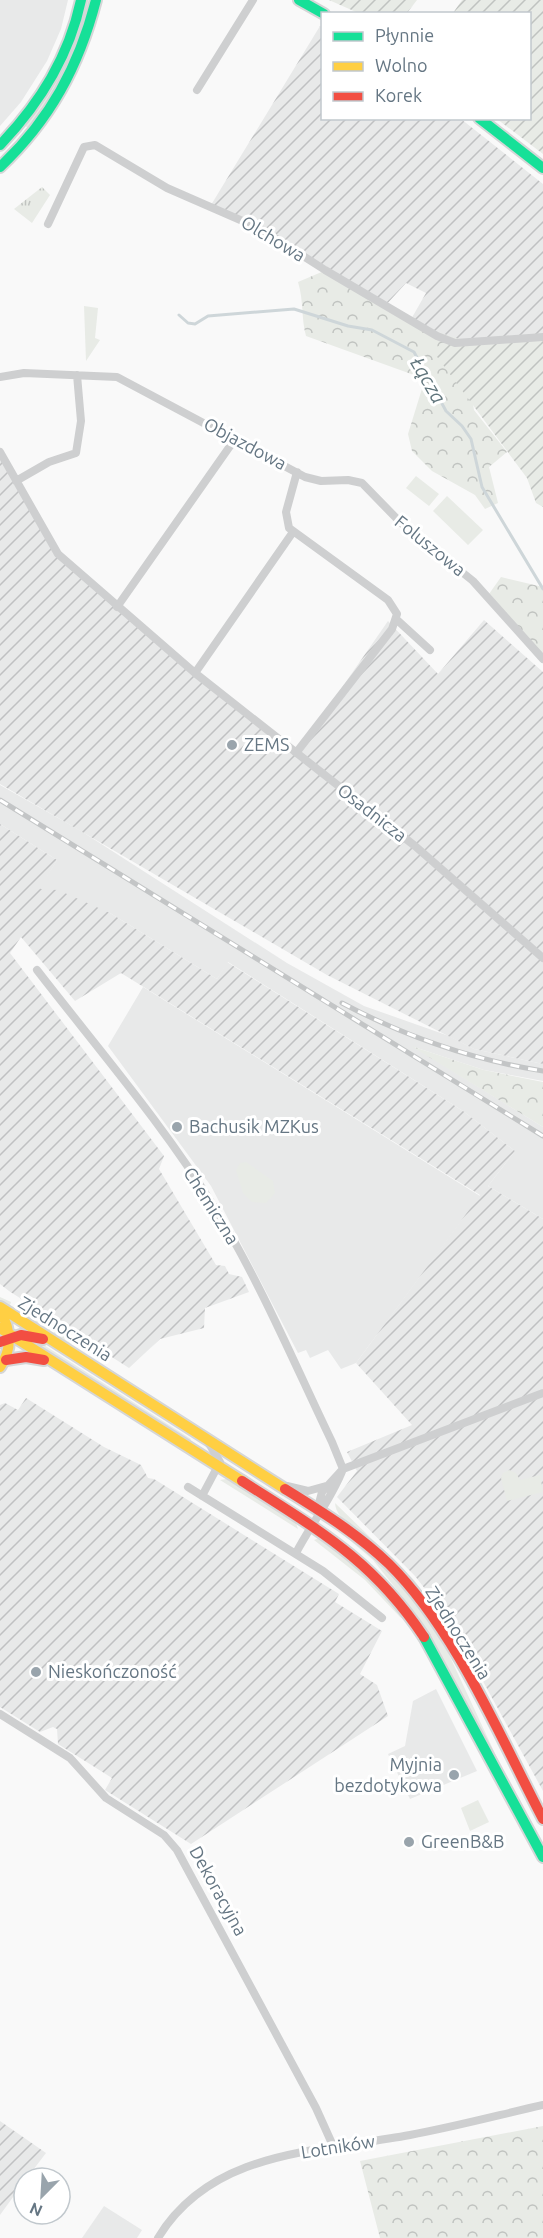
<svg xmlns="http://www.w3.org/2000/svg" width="543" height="2238" font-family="Ubuntu,sans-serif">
  <defs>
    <pattern id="industrial-furrows" width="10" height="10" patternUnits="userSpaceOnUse" patternTransform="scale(1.5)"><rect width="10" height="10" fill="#e8e9e9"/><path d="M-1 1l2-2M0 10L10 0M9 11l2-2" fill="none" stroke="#c0c1c2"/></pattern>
    <pattern id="forest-crowns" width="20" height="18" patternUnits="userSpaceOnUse" patternTransform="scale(1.5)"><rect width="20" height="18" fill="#e8ebe6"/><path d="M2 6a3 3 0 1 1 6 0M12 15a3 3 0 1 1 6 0" fill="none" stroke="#c0c3c0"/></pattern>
    <pattern id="park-tufts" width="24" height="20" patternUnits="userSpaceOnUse" patternTransform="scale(1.5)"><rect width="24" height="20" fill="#e8ebe6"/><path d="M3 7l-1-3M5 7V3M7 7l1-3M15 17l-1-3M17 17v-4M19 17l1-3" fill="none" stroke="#c0c3c0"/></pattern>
    <pattern id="garden-furrows" width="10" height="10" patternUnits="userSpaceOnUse" patternTransform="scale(1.5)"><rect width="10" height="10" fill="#e8ebe6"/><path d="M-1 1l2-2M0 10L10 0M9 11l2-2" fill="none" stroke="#c0c3c0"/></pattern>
  </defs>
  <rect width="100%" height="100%" fill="#f9f9f9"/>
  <path fill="#e8e9e9" d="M0,0H68L61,29L47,61L21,102L0,126Z
    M0,785L81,831L287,963L364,1006L449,1036L474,1049L543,1064V1081L484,1070L414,1047L543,1127V1219L488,1186L515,1151L463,1111L228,962L217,979L110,913L39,889L57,860L0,824Z
    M143,987L480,1196L356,1363L341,1369L328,1350L310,1358L306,1350L298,1353L211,1186L108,1046Z
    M436,1689L477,1771L410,1799L388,1754L405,1746L413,1701Z
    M104,2206L142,2230L137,2238H82Z"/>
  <path fill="url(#industrial-furrows)" d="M320,26L322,27V118L461,119L543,184V334L455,343L410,321L426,293L406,283L385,306L211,205Z
    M0,451L57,553L157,642L298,751L388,621L438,674L484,620L543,672V1064L474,1049L327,975L0,784Z
    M0,824L57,860L40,889L58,890L110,913L217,979L227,962L463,1111L515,1151L488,1186L543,1219V1791L450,1621L415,1576L337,1497L357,1471L347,1452L412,1425L356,1363L480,1195L121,973L75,1001L21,937L10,953L164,1156L159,1169L216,1265L225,1266L229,1274L242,1277L249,1292L205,1308L204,1328L160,1339L129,1368L93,1345L91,1340L79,1336L9,1291L0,1284Z
    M26,1398L104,1447L141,1465L148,1478L154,1479L339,1594L335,1602L382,1631L360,1674L377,1685L388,1716L191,1844L105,1790L112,1778L58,1744L57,1729L53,1727L40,1732L0,1707V1405L5,1403L18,1410Z
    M0,2121L46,2153L27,2178H24V2182L0,2215Z"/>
  <path fill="#e8ebe6" d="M86,0H90C79,48 60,90 30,129L25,126C58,85 72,50 86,0Z
    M84,306L98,308L95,338L100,340L86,361Z
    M416,476L439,494L429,506L406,488Z
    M447,496L483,530L468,545L433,511Z
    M246,1162L273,1181L275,1193L266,1203L252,1202L243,1193L236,1170L240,1163Z
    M0,1297L11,1302L10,1305L27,1316L29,1313L78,1344H68L0,1301Z
    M29,1340H36L191,1439L189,1442Z
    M509,1470L516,1473L520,1480L540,1475L543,1492L507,1501L501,1478L503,1473Z
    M226,1479L295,1520L298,1529L220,1480Z
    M335,1503L414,1580L444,1621L479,1686L476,1685C449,1634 421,1588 379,1547C365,1534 336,1522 335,1503Z
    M327,1521L352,1537L387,1569L422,1610L445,1646L499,1762L416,1614L373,1560Z
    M319,1538C346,1543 393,1601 410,1623L400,1617L365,1580L314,1540Z
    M478,1800L489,1822L470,1831L461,1808Z"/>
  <path fill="url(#forest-crowns)" d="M324,271L420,326L462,340L474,410L507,452L489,467L498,503L485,509L475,495L432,471L412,451L408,434L425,379L306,336C301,318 304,302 298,282Z
    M501,577L543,587V656L489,594Z
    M411,1046L484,1070L543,1082V1127Z
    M543,2126V2238H380L360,2161Z"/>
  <path fill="url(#park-tufts)" d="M42,187L50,195L32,223L14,209Z"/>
  <path fill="url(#garden-furrows)" d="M329,0H417L407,13L356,12Z
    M462,0H543V154L497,119L530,118V14L453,13Z
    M543,333V507L536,503L527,478L432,350L445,342Z"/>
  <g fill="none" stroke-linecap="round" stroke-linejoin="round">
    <path stroke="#ced6d9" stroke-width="3" d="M179,315L188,323L195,324L208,316L294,309L348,326L372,330L414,352L446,411L462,426L471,439L482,487L543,589"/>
    <g stroke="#d5d6d7" stroke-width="14">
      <path id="fast" d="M299,0L324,14
        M479,118L543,168
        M0,145C40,103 69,57 81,0
        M0,167C50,120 79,66 96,0
        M424,1637L543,1857"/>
    </g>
    <g stroke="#d5d6d7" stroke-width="14">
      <path id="slow" d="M0,1307L285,1489
        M0,1311C11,1330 13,1348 0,1367
        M0,1328L242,1481"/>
    </g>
    <g stroke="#d5d6d7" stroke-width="14">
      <path id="jam" d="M0,1342L21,1335L43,1339
        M6,1360L26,1357L44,1360
        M242,1481C318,1530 372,1559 424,1637
        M285,1489C322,1512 358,1534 389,1564C455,1629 500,1737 543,1819"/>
    </g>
    <path stroke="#cecfd0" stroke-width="8" d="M197,90L253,0
      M48,224L84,147L95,145L167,188L261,229L325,270L437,336L455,343L543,337
      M0,377L24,373L117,377L305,477L321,481L348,480L362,483L401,523L473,581L543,659
      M0,452L58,554L195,673L415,846L543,958
      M16,481L49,462L76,453L81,421L77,375
      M117,607L235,439
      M396,619L430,650
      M195,673L293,532
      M296,753L392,629L397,614L388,600L289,528L286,512L297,472
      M37,970C98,1049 164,1125 216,1210C261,1284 295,1365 332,1442L343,1469C331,1500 311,1524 296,1553
      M287,1486L308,1491L326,1486
      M188,1487L323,1571L382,1618
      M202,1496L220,1462L208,1442
      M317,1511L322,1492L343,1469L543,1393
      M0,1714L70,1758L106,1798L164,1835L177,1850L316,2108L334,2148
      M158,2238C212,2149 319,2152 410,2135C454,2127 499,2115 543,2105"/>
    <use href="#fast" stroke="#16e098" stroke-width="10"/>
    <use href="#slow" stroke="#ffcf43" stroke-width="10"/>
    <use href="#jam" stroke="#f24e42" stroke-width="10"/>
    <g stroke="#c3c5c6" stroke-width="5">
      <path id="rail" d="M0,800L543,1136
        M342,1003C404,1036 474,1060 543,1071"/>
    </g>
    <use href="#rail" stroke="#fff" stroke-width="3" stroke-dasharray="9" stroke-linecap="butt"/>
  </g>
  <g fill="#99a4ac" stroke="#fff" stroke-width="2">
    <circle cx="232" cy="745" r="6"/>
    <circle cx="177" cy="1127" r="6"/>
    <circle cx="36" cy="1672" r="6"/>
    <circle cx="454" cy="1775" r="6"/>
    <circle cx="409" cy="1842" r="6"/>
  </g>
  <g text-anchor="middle" stroke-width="6" stroke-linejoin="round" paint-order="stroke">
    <g font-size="18" fill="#657683" stroke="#fff">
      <text transform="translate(273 239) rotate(31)" y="6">Olchowa</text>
      <text transform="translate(245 444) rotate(28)" y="6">Objazdowa</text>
      <text transform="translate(430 546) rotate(39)" y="6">Foluszowa</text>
      <text transform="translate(372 813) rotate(38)" y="6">Osadnicza</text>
      <text transform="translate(211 1206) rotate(58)" y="6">Chemiczna</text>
      <text transform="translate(65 1329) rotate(32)" y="6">Zjednoczenia</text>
      <text transform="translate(458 1633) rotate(58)" y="6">Zjednoczenia</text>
      <text transform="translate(218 1891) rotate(61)" y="6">Dekoracyjna</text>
      <text transform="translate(338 2147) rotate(-9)" y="6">Lotników</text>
    </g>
    <g font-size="18" fill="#657683" stroke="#fff" text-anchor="start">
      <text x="244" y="751">ZEMS</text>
      <text x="189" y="1133">Bachusik MZKus</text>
      <text x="48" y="1678">Nieskończoność</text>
      <text x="442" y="1771" text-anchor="end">Myjnia<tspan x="442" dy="21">bezdotykowa</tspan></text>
      <text x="421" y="1848">GreenB&amp;B</text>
    </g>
    <g font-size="20" font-style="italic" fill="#60757c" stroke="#fff">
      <text transform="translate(428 380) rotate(60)" y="7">Łącza</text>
    </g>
  </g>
  <rect x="321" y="12" width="210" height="108" fill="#ffffff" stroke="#c1c8cd" stroke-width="1.5"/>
  <rect x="333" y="32" width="30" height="9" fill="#16e098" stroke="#c1c8cd" stroke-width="1.5"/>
  <text x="375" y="42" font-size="18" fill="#657683">Płynnie</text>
  <rect x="333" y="62" width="30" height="9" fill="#ffcf43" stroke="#c1c8cd" stroke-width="1.5"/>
  <text x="375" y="72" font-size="18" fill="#657683">Wolno</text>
  <rect x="333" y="92" width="30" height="9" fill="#f24e42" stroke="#c1c8cd" stroke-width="1.5"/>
  <text x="375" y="102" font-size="18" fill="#657683">Korek</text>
  <g transform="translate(42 2196) rotate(204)"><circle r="28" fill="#ffffff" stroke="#c1c8cd" stroke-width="1.5"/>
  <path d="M0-4.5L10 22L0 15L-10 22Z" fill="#99a4ac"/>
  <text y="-9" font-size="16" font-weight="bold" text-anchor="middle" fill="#657683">N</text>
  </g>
</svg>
